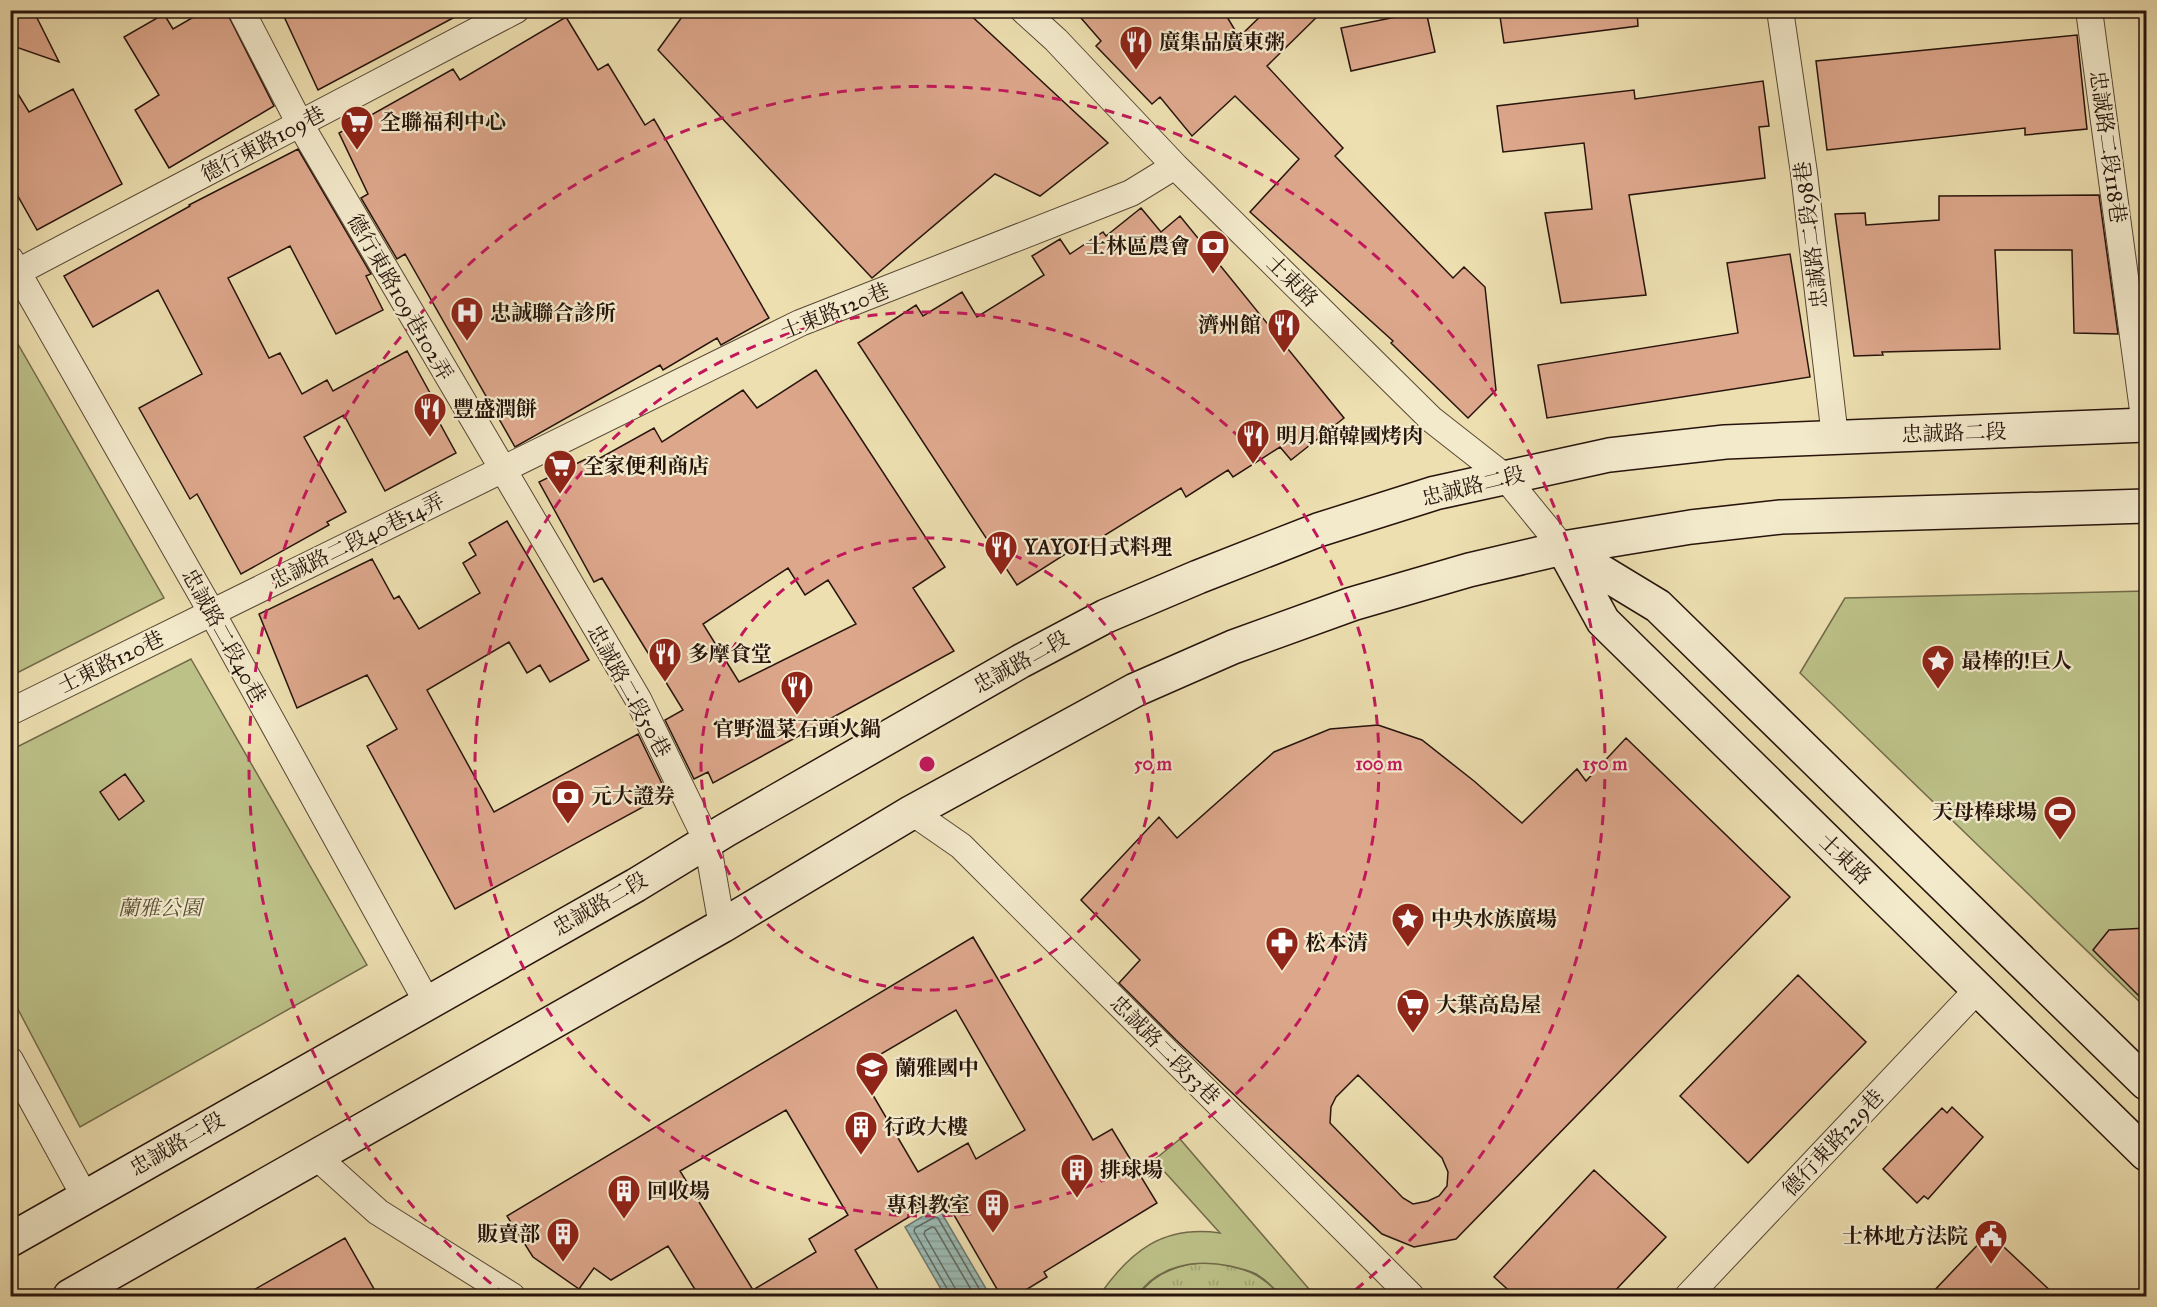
<svg xmlns="http://www.w3.org/2000/svg" width="2157" height="1307" font-family="'IM FELL Great Primer','Noto Serif TC',serif">
  <defs>
    <pattern id="grass-tufts" width="24" height="20" patternUnits="userSpaceOnUse" patternTransform="scale(1.5)"><rect width="24" height="20" fill="#bcc188"/><path d="M3 7l-1-3M5 7V3M7 7l1-3M15 17l-1-3M17 17v-4M19 17l1-3" fill="none" stroke="#a2a574"/></pattern>
    <pattern id="water-rules" width="6" height="5" patternUnits="userSpaceOnUse" patternTransform="scale(1.5)"><rect width="6" height="5" fill="#9bbbb4"/><path d="M0 2.5h6" fill="none" stroke="#86a09a"/></pattern>
  </defs>
  <rect width="100%" height="100%" fill="#eddfb0"/>
  <filter id="stains"><feTurbulence type="fractalNoise" baseFrequency=".00333" numOctaves="4"/><feColorMatrix values="0 0 0 0 .2 0 0 0 0 .09 0 0 0 0 .02 0 0 0 .5 -.17"/></filter>
  <radialGradient id="worn" r=".72"><stop offset=".6" stop-color="#630" stop-opacity="0"/><stop offset="1" stop-color="#630" stop-opacity=".3"/></radialGradient>
  <path fill="url(#grass-tufts)" stroke="#726a4a" stroke-width="1.5" d="M1211,1262C1242,1268 1259,1271 1281,1296H1138C1154,1272 1182,1263 1211,1262Z"/>
  <path fill="#bcc188" stroke="#726a4a" stroke-width="1.5" d="M11,332L164,598L11,676L10,333Z
    M2146,591V1008L1800,673L1845,598Z
    M191,659L367,965L80,1127L11,996V750Z
    M1180,1139L1315,1296H1281C1274,1288 1266,1280 1256,1274C1249,1270 1238,1268 1230,1266C1195,1259 1158,1265 1137,1296H1099C1130,1251 1163,1225 1220,1233L1154,1160Z"/>
  <path fill="url(#water-rules)" stroke="#6d7871" stroke-width="1.5" d="M938,1207L988,1292L981,1296H945L905,1227Z"/>
  <g fill="none" stroke-linecap="round" stroke-linejoin="round">
    <path stroke="#616860" stroke-width="1.5" d="M950,1296L949,1292L914,1231L915,1228L935,1217L938,1218L980,1290L979,1296
      M957,1296L955,1288L924,1234L925,1231L932,1227L935,1228L972,1291V1296"/>
  </g>
  <path fill="#dda78c" stroke="#27140c" stroke-width="1.5" fill-rule="evenodd" d="M10,10H33L59,62L10,45Z
    M281,10H468L318,90Z
    M687,10H965L1108,143L1040,196L995,174L872,278L658,50Z
    M1074,10H1223L1239,37L1267,10H1324L1267,66L1343,148L1335,156L1453,278L1464,267L1485,287L1496,390L1468,418L1391,343L1393,341L1250,212L1299,159L1235,96L1192,136L1160,97L1152,104L1096,46L1101,41Z
    M1499,10H1637L1638,26L1504,43Z
    M204,11H226L274,106L169,168L135,110L159,95L124,37L164,14L173,29Z
    M1426,11L1435,52L1351,71L1341,28Z
    M566,17L598,70L608,64L645,125L654,119L769,318L721,345L717,338L663,370L660,365L515,447L405,254L397,259L361,198L368,194L339,133L453,69L460,80Z
    M2077,35L2087,129L2025,135V128L1827,150L1816,61Z
    M10,81L29,112L73,89L122,184L37,230L10,182Z
    M1763,81L1769,126L1759,127L1765,178L1629,195L1646,295L1561,303L1545,213L1592,209L1584,143L1503,152L1497,106L1634,90L1635,99Z
    M298,149L371,274L366,276L383,310L336,334L290,246L228,278L269,358L280,353L302,394L327,380L333,391L407,351L430,393L425,396L456,453L385,491L344,415L304,437L346,512L327,522L329,525L241,574L197,494L190,499L139,408L202,374L158,290L93,327L64,276L190,206L189,205Z
    M2099,195L2118,334L2074,333L2072,250H1995L2000,349L1882,352L1883,355L1854,356L1835,214L1865,213L1866,225L1939,220V196Z
    M1141,208L1161,232L1180,216L1344,418L1291,460L1280,447L1233,477L1228,470L1186,497L1181,488L1086,547L1084,542L1017,585L858,343L916,305L923,316L962,292L977,317L1044,275L1032,256L1060,239L1070,254L1103,232L1106,236Z
    M1790,254L1810,377L1547,418L1538,365L1738,333L1727,263Z
    M816,370L945,567L913,588L954,651L713,783L708,772L694,779L665,720L683,710L602,578L594,582L539,482L590,457L593,462L654,428L662,442L743,390L757,408ZM788,568L805,595L828,580L856,624L739,682L703,624Z
    M507,521L589,660L550,682L540,665L527,673L509,642L427,690L494,812L638,734L667,794L455,909L367,746L397,729L367,675L297,708L259,614L372,559L394,599L399,596L419,629L480,593L463,563L476,555L469,543Z
    M1378,725L1422,740L1474,781L1522,823L1577,769L1586,781L1626,738L1790,897L1456,1239L1414,1247L1382,1234L1176,1040L1119,983L1140,960L1081,900L1159,817L1177,838L1274,752L1330,729ZM1358,1075L1442,1158L1448,1172L1447,1186L1439,1196L1428,1201L1413,1204L1403,1198L1330,1123L1331,1107L1336,1097Z
    M125,774L144,801L119,820L100,792Z
    M2146,928V1003L2093,950L2109,930Z
    M973,937L1093,1140L1112,1129L1157,1203L1044,1272L1047,1277L1016,1296H1001L943,1196L855,1250L882,1296H699L668,1246L611,1280L594,1268L579,1289L533,1257L507,1216ZM956,1010L1025,1130L976,1159L968,1143L918,1172L857,1068ZM786,1110L848,1215L809,1239L816,1252L753,1290L680,1171Z
    M1798,975L1866,1042L1748,1163L1680,1096Z
    M1952,1107L1983,1137L1928,1199L1924,1196L1917,1203L1883,1169L1942,1108L1947,1113Z
    M1594,1170L1666,1237L1610,1296H1515L1494,1277Z
    M1989,1233L2056,1296H1929Z
    M345,1238L374,1289L361,1296H243Z"/>
  <g fill="none" stroke-linecap="round" stroke-linejoin="round">
    <g stroke="#584735" stroke-width="28">
      <path id="street" d="M241,10L300,124L638,699L707,841L722,926
        M1023,10L1056,40L1175,166L1431,419L1505,477L1563,548
        M1780,10L1804,173L1835,437
        M2089,10L2145,425
        M10,259L212,613L427,1002
        M10,276L516,10
        M10,712L800,323L1131,193L1175,166
        M912,812L961,846L1411,1296
        M10,1060L85,1197
        M317,1157L378,1212L512,1296
        M1688,1296L1978,989"/>
    </g>
    <g stroke="#27140c" stroke-width="36">
      <path id="secondary" d="M1563,548L1603,621L2146,1154
        M1564,549L1658,606L2146,1083
        M10,1240L636,885L726,830L1021,661L1106,616L1198,577L1318,530L1435,493L1609,455L1725,442L2146,425
        M70,1296L722,926L912,812L1135,690L1233,647L1352,604L1469,570L1563,548L1691,527L1781,517L2146,506"/>
    </g>
    <use href="#street" stroke="#f3eacc" stroke-width="26"/>
    <use href="#secondary" stroke="#f3eacc" stroke-width="33"/>
  </g>
  <g fill="none" stroke="#c2185b" stroke-width="3" stroke-dasharray="10 8">
    <circle cx="927" cy="764" r="226"/>
    <circle cx="927" cy="764" r="452"/>
    <path d="M505 1295A678 678 0 1 1 1349 1295"/>
  </g>
  <defs>
    <g id="restaurant-pin" transform="scale(1.725)"><path d="M0 17L-7.5 6A9.5 9.5 0 1 1 7.5 6Z" fill="#8f2418" stroke="#f3eacc"/><path d="M-5-6h1v4h1v-4h1v4h1v-4h1v5L-1.5 .5V6h-2V.5L-5-1ZM5-6V6H3V1.5H1.5Q1.5-4 5-6Z" fill="#fff"/></g>
    <g id="supermarket-pin" transform="scale(1.725)"><path d="M0 17L-7.5 6A9.5 9.5 0 1 1 7.5 6Z" fill="#8f2418" stroke="#f3eacc"/><path d="M-6-5.5h2.5l.6 2H6L4.5 2H-2.5L-4.4-4H-6ZM-1.5 3.2a1.3 1.3 0 1 0 .1 0ZM3 3.2a1.3 1.3 0 1 0 .1 0Z" fill="#fff"/></g>
    <g id="bank-pin" transform="scale(1.725)"><path d="M0 17L-7.5 6A9.5 9.5 0 1 1 7.5 6Z" fill="#8f2418" stroke="#f3eacc"/><path d="M-6-4H6V4H-6ZM0-2.3a2.3 2.3 0 1 0 0 4.6a2.3 2.3 0 1 0 0-4.6Z" fill="#fff"/></g>
    <g id="hospital-pin" transform="scale(1.725)"><path d="M0 17L-7.5 6A9.5 9.5 0 1 1 7.5 6Z" fill="#8f2418" stroke="#f3eacc"/><path d="M-5-5h3v3.5h4V-5h3V5h-3V1.5h-4V5h-3Z" fill="#fff"/></g>
    <g id="sight-pin" transform="scale(1.725)"><path d="M0 17L-7.5 6A9.5 9.5 0 1 1 7.5 6Z" fill="#8f2418" stroke="#f3eacc"/><path d="M0-6L1.8-2.2L6-1.7L2.9 1.2L3.7 5.4L0 3.3L-3.7 5.4L-2.9 1.2L-6-1.7L-1.8-2.2Z" fill="#fff"/></g>
    <g id="stadium-pin" transform="scale(1.725)"><path d="M0 17L-7.5 6A9.5 9.5 0 1 1 7.5 6Z" fill="#8f2418" stroke="#f3eacc"/><path d="M0-5a6.5 5 0 1 0 0 10a6.5 5 0 1 0 0-10ZM-3.5-1.8h7v3.6h-7Z" fill="#fff"/></g>
    <g id="pharmacy-pin" transform="scale(1.725)"><path d="M0 17L-7.5 6A9.5 9.5 0 1 1 7.5 6Z" fill="#8f2418" stroke="#f3eacc"/><path d="M-2-6h4v4h4v4h-4v4h-4v-4h-4v-4h4Z" fill="#fff"/></g>
    <g id="school-pin" transform="scale(1.725)"><path d="M0 17L-7.5 6A9.5 9.5 0 1 1 7.5 6Z" fill="#8f2418" stroke="#f3eacc"/><path d="M0-5L7-2L0 1L-7-2ZM-4 1L0 2.5L4 1V4Q0 6-4 4Z" fill="#fff"/></g>
    <g id="building-pin" transform="scale(1.725)"><path d="M0 17L-7.5 6A9.5 9.5 0 1 1 7.5 6Z" fill="#8f2418" stroke="#f3eacc"/><path d="M-4-6H4V6H1V3H-1V6H-4ZM-2.5-4.3h1.7v1.8h-1.7ZM.8-4.3h1.7v1.8H.8ZM-2.5-1h1.7V.8h-1.7ZM.8-1h1.7V.8H.8Z" fill="#fff"/></g>
    <g id="civic-pin" transform="scale(1.725)"><path d="M0 17L-7.5 6A9.5 9.5 0 1 1 7.5 6Z" fill="#8f2418" stroke="#f3eacc"/><path d="M-.6-6.5H3V-4.5H.6V-3L4-1V1h2V6H-6V1h2V-1L-.6-3ZM-1.2 2.5V6h2.4V2.5Z" fill="#fff"/></g>
  </defs>
  <g fill-rule="evenodd">
    <use href="#restaurant-pin" x="1136" y="42"/>
    <use href="#supermarket-pin" x="357" y="122"/>
    <use href="#bank-pin" x="1213" y="246"/>
    <use href="#hospital-pin" x="467" y="313"/>
    <use href="#restaurant-pin" x="1284" y="325"/>
    <use href="#restaurant-pin" x="430" y="409"/>
    <use href="#restaurant-pin" x="1253" y="436"/>
    <use href="#supermarket-pin" x="560" y="466"/>
    <use href="#restaurant-pin" x="1001" y="547"/>
    <use href="#restaurant-pin" x="665" y="654"/>
    <use href="#sight-pin" x="1938" y="661"/>
    <use href="#restaurant-pin" x="797" y="687"/>
    <use href="#bank-pin" x="568" y="796"/>
    <use href="#stadium-pin" x="2060" y="812"/>
    <use href="#sight-pin" x="1408" y="919"/>
    <use href="#pharmacy-pin" x="1282" y="943"/>
    <use href="#supermarket-pin" x="1413" y="1005"/>
    <use href="#school-pin" x="872" y="1068"/>
    <use href="#building-pin" x="861" y="1127"/>
    <use href="#building-pin" x="1077" y="1170"/>
    <use href="#building-pin" x="624" y="1191"/>
    <use href="#building-pin" x="993" y="1205"/>
    <use href="#building-pin" x="563" y="1234"/>
    <use href="#civic-pin" x="1991" y="1236"/>
  </g>
  <g text-anchor="middle" stroke-width="4.5" stroke-linejoin="round" paint-order="stroke">
    <g font-size="21" font-weight="bold" fill="#27140c" stroke="#f3eacc" text-anchor="start">
      <text x="1159" y="49">廣集品廣東粥</text>
      <text x="380" y="129">全聯福利中心</text>
      <text x="1190" y="253" text-anchor="end">士林區農會</text>
      <text x="490" y="320">忠誠聯合診所</text>
      <text x="1261" y="332" text-anchor="end">濟州館</text>
      <text x="453" y="416">豐盛潤餅</text>
      <text x="1276" y="443">明月館韓國烤肉</text>
      <text x="583" y="473">全家便利商店</text>
      <text x="1024" y="554">YAYOI日式料理</text>
      <text x="688" y="661">多摩食堂</text>
      <text x="1961" y="668">最棒的!巨人</text>
      <text x="797" y="736" text-anchor="middle">官野溫菜石頭火鍋</text>
      <text x="591" y="803">元大證券</text>
      <text x="2037" y="819" text-anchor="end">天母棒球場</text>
      <text x="1431" y="926">中央水族廣場</text>
      <text x="1305" y="950">松本清</text>
      <text x="1436" y="1012">大葉高島屋</text>
      <text x="895" y="1075">蘭雅國中</text>
      <text x="884" y="1134">行政大樓</text>
      <text x="1100" y="1177">排球場</text>
      <text x="647" y="1198">回收場</text>
      <text x="970" y="1212" text-anchor="end">專科教室</text>
      <text x="540" y="1241" text-anchor="end">販賣部</text>
      <text x="1968" y="1243" text-anchor="end">士林地方法院</text>
    </g>
    <g font-size="21" fill="#27140c" stroke="#f3eacc">
      <text transform="translate(263 144) rotate(-28)" y="7">德行東路109巷</text>
      <text transform="translate(2108 147) rotate(82)" y="7">忠誠路二段118巷</text>
      <text transform="translate(1811 235) rotate(-97)" y="7">忠誠路二段98巷</text>
      <text transform="translate(1292 281) rotate(45)" y="7">士東路</text>
      <text transform="translate(400 297) rotate(60)" y="7">德行東路109巷102弄</text>
      <text transform="translate(835 311) rotate(-22)" y="7">士東路120巷</text>
      <text transform="translate(1954 433) rotate(-2)" y="7">忠誠路二段</text>
      <text transform="translate(1473 486) rotate(-14)" y="7">忠誠路二段</text>
      <text transform="translate(357 541) rotate(-26)" y="7">忠誠路二段40巷14弄</text>
      <text transform="translate(224 636) rotate(61)" y="7">忠誠路二段40巷</text>
      <text transform="translate(111 662) rotate(-26)" y="7">士東路120巷</text>
      <text transform="translate(1021 662) rotate(-29)" y="7">忠誠路二段</text>
      <text transform="translate(629 691) rotate(61)" y="7">忠誠路二段50巷</text>
      <text transform="translate(1845 859) rotate(44)" y="7">士東路</text>
      <text transform="translate(600 904) rotate(-30)" y="7">忠誠路二段</text>
      <text transform="translate(1165 1050) rotate(45)" y="7">忠誠路二段53巷</text>
      <text transform="translate(1833 1143) rotate(-47)" y="7">德行東路229巷</text>
      <text transform="translate(177 1144) rotate(-30)" y="7">忠誠路二段</text>
    </g>
    <g font-size="21" font-style="italic" fill="#5b5137" stroke="#f3eacc">
      <text x="160" y="915">蘭雅公園</text>
    </g>
  </g>
  <circle cx="927" cy="764" r="9" fill="#c2185b" stroke="#f3eacc" stroke-width="3"/>
  <g font-size="18" text-anchor="middle" font-weight="bold" fill="#c2185b" stroke="#f3eacc" stroke-width="4.5" stroke-linejoin="round" paint-order="stroke">
    <text x="1153" y="770">50 m</text>
    <text x="1379" y="770">100 m</text>
    <text x="1605" y="770">150 m</text>
  </g>
  <rect width="2157" height="1307" fill="none" stroke="#eddfb0" stroke-width="36"/>
  <rect x="12" y="12" width="2133" height="1283" fill="none" stroke="#27140c" stroke-width="3"/>
  <rect x="18" y="18" width="2121" height="1271" fill="none" stroke="#27140c" stroke-width="1.5"/>
  <rect width="100%" height="100%" filter="url(#stains)"/>
  <rect width="100%" height="100%" fill="url(#worn)"/>
</svg>
